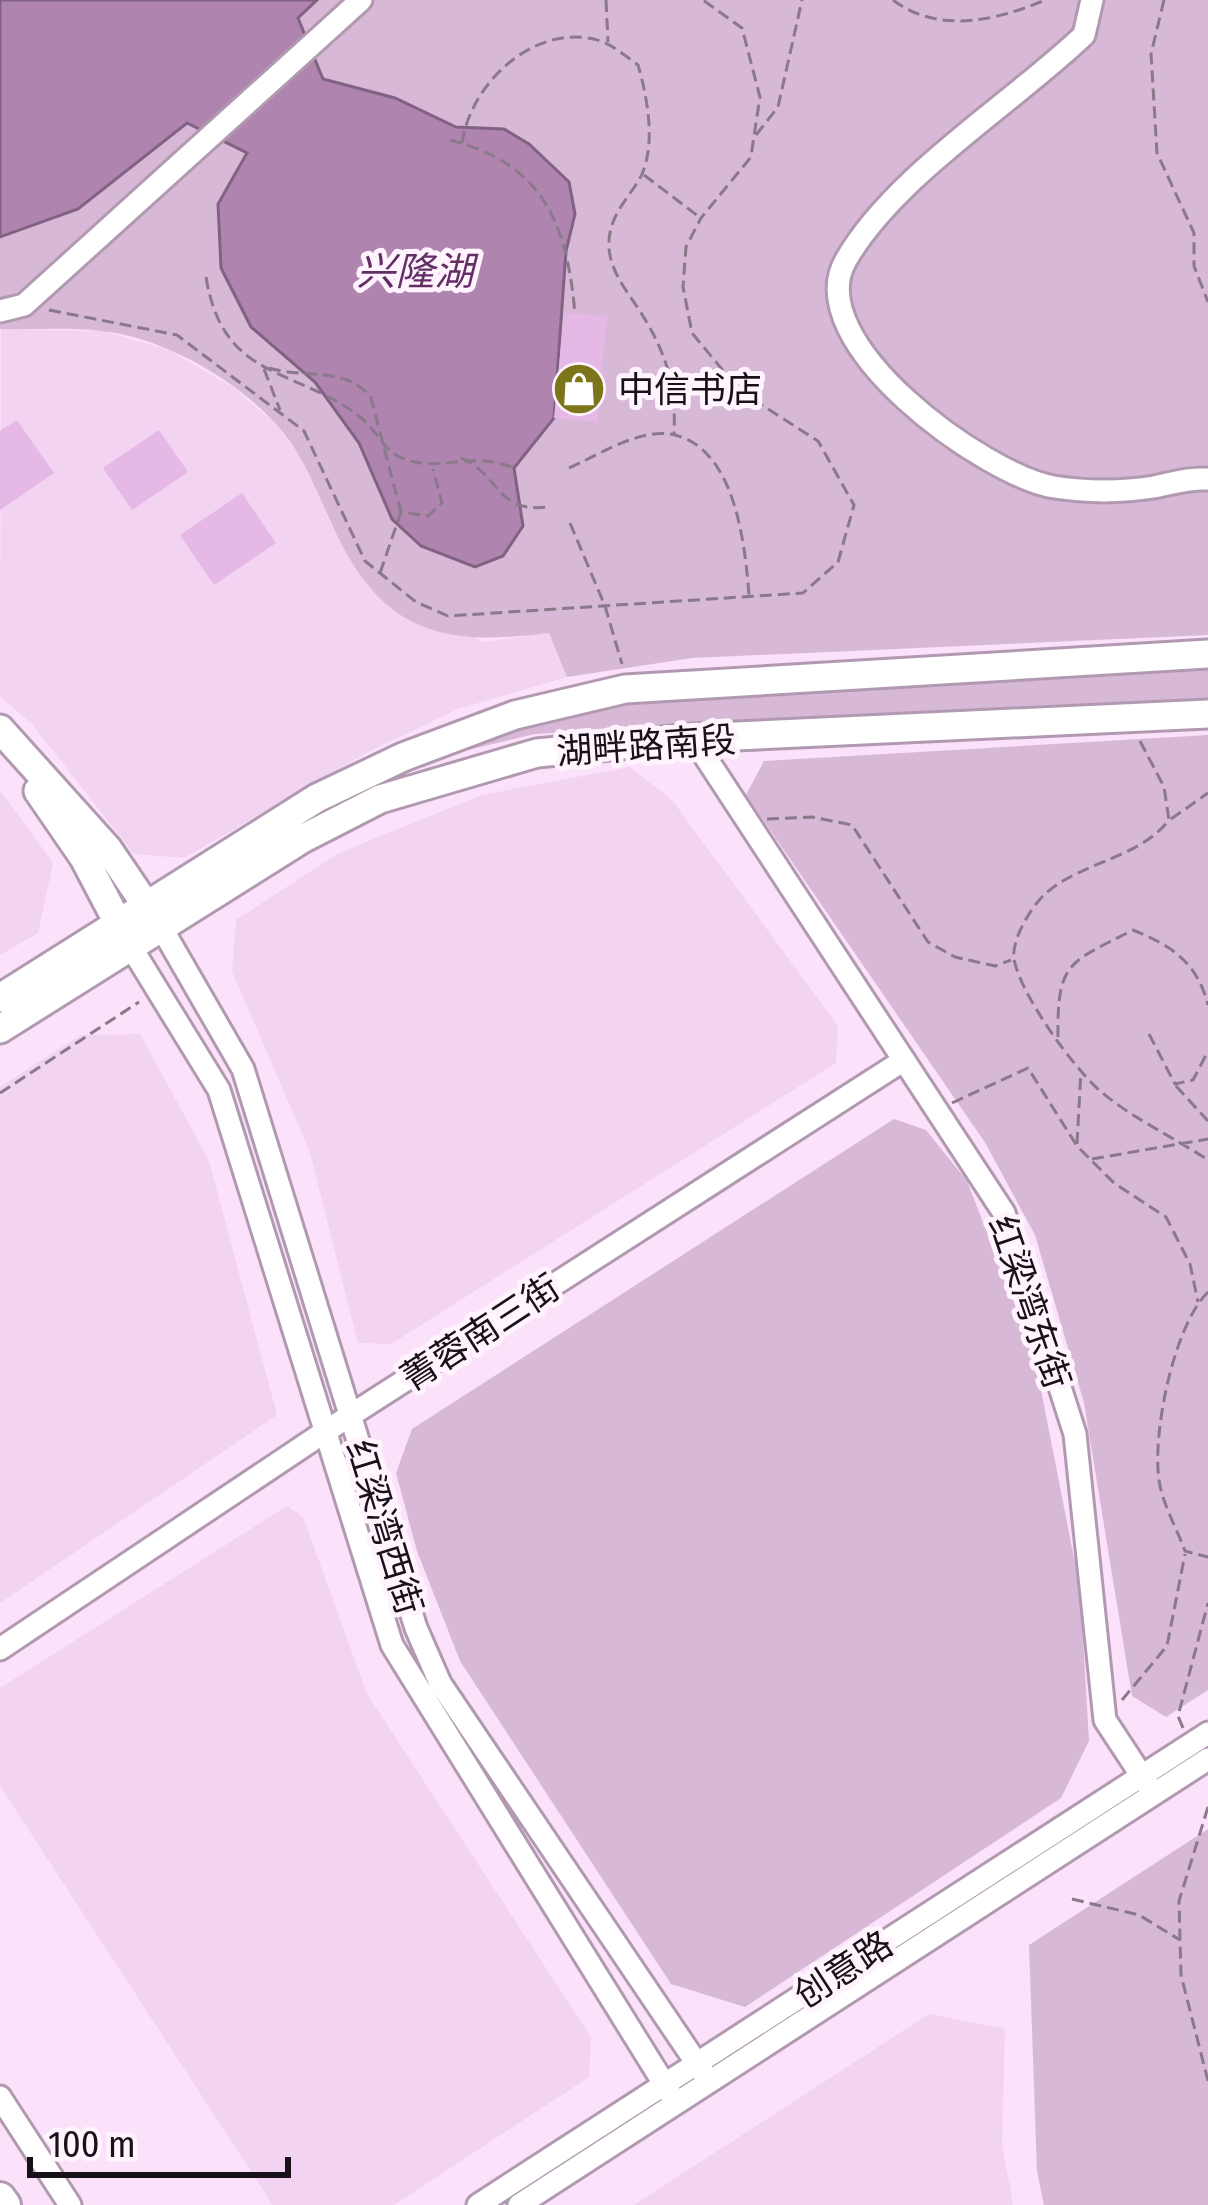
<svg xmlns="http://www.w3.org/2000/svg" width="1208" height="2205" font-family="'Fira Sans Condensed','Noto Sans SC',sans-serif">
  <rect width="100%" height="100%" fill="#fbe1fa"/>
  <path fill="#f2d3f2" d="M1,329L103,331L169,350L232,387L275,423L313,474L328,517L482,642L549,633L567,677L458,709L370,751L184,858L134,854L32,724L0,696Z
    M630,767L672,800L838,1026L836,1063L391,1344L358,1343L309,1149L232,972L236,920L337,854L482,795Z
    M0,790L53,863L38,933L0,955Z
    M140,1034L209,1161L277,1415L0,1603V1087L81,1035Z
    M287,1506L303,1517L367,1694L591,2037L589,2077L394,2205H273L0,1786V1688Z
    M929,2014L1005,2029L1002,2143L1013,2205H634Z"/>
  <path fill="#d7b8d6" d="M0,0H1208V635L692,658L567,677L549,633C436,648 378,629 330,520C314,485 302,453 276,424C235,379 162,337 101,331C68,327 33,330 0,329Z
    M1208,661V698L535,734L429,759L428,752L617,699Z
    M1208,735V1690L1166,1717L1132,1696L1084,1403L1035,1235L986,1144L746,795L764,761Z
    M894,1119L926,1130L967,1181L1034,1354L1080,1589L1089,1741L1061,1798L745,2007L671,1984L460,1661L417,1551L396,1473L412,1429Z
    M1208,1829V2205H1044L1037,2171L1029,1945Z"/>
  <path fill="#af84af" stroke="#826282" stroke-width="3" d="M0,0H317L298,18L323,79L395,98L456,127L504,129L529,144L569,182L575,214L566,251L554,418L514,468L523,526L503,556L475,567L421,546L392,519L359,443L315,382L251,327L221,268L218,204L247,153L187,123L78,209L0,237Z"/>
  <path fill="#e6b8e6" d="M564,313L607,316L597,422L554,418Z
    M17,420L54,473L0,510V431Z
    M159,430L188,472L132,510L103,468Z
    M242,493L276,543L214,585L180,535Z"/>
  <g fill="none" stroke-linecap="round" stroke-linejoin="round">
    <g stroke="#b19ab1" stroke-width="27">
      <path id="minor" d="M1092,0L1084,35C1013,103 894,176 846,260C798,342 986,476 1054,487C1086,492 1122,492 1154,487C1173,483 1189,478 1208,479
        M0,311L24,305L361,0
        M693,738L1004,1213L1075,1434L1105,1720L1153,1793
        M161,927L243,1069L416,1628L440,1683L708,2080
        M131,947L219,1090L392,1645L676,2103
        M0,1649L323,1433L904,1060
        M0,2097L70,2205
        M478,2205L1208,1733
        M519,2205L1208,1759"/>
    </g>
    <g stroke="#b19ab1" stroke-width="33">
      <path id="major" d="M0,729L108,849L156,920
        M38,791L84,858L126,938
        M0,998L317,798L403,757L515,715L625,689L1208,654
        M0,1029L302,839L380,799L537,753L693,738L1208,714"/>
    </g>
    <g stroke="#b19ab1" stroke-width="36">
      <path id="highway" d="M0,2198L5,2205"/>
    </g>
    <path stroke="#8a798a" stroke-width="3" stroke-dasharray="12 6" stroke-linecap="butt" d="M606,0L608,42
      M893,0C938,34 996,21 1045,0
      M1164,0L1151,54L1157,153L1194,233V266L1208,302
      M756,135L778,107L802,0
      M450,140C544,164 567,224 575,314
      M462,143C470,87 527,29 588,38C607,40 623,54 638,65C647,96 656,142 642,174C632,196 607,214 609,248C611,276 633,298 646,321C669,360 676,391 674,435
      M644,175L698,216
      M206,277C223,382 295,366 360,417C378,431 383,453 407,460C447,472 467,450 514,468
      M49,310L177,335L304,431L365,561L416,602L448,616L803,593L838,562L854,505L818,441L740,391L692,333L683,287L686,247L701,218L751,157L754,136L760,97L742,28L703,0
      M269,368C305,379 348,366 371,398L401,512
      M264,369L280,410
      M678,390L726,376
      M461,458C501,475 495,513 547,507
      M569,468C599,455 640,427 675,435C736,450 745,546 749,595
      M570,523L605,606L622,664
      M380,573L401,512L428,516L442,503L433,469
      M1140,741L1164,787L1169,820C1139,859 1082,861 1045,894C1031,907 1011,940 1014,959C1020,994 1073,1067 1099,1090C1130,1117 1173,1137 1208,1160
      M767,819L812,817L852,825L928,942L955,957L995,966L1011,960
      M1171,819L1208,793
      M1149,1034L1175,1084L1193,1080L1208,1051
      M1058,1037C1057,961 1069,963 1133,930C1172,946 1197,962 1208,1005
      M1176,1086L1208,1121
      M0,1093L139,1002
      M952,1103L1028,1068L1077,1146L1114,1183L1166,1217L1190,1264L1198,1302
      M1077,1144L1081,1070
      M1092,1159L1208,1139
      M1208,1292C1174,1325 1152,1433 1159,1480C1162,1503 1177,1529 1185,1551L1208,1557
      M1122,1700L1167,1646L1185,1554
      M1183,1728L1178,1716L1208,1603
      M1208,1807L1179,1901L1181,1975L1208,2081
      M1072,1899L1139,1915L1180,1940"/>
    <use href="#minor" stroke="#fff" stroke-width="21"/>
    <use href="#major" stroke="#fff" stroke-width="27"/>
    <use href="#highway" stroke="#fff" stroke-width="30"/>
  </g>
  <defs>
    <g id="shop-disc" transform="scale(2.7)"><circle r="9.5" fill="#7d7519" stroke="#fff4fe"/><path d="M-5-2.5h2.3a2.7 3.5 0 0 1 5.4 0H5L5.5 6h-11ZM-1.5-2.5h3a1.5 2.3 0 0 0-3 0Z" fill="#fff"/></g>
  </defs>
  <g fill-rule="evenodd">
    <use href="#shop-disc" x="579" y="389"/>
  </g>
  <g text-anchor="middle" stroke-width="10" stroke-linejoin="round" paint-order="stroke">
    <g font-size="36" fill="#191119" stroke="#fff4fe" text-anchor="start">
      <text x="618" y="402">中信书店</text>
    </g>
    <g font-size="36" fill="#191119" stroke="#fff4fe">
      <text transform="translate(646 745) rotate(-4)" y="13">湖畔路南段</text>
      <text transform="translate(1030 1302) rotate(71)" y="13">红梁湾东街</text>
      <text transform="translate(480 1332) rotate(-33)" y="13">菁蓉南三街</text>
      <text transform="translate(385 1527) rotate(73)" y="13">红梁湾西街</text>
      <text transform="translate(843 1969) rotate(-33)" y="13">创意路</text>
    </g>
    <g font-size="39" font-style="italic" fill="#632d65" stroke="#fff4fe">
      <text x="415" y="285">兴隆湖</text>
    </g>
  </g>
  <path d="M30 2157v18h258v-18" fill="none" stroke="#191119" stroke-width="6"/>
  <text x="48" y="2157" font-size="36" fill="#191119" stroke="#fff4fe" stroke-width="9" paint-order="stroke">100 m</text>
</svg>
